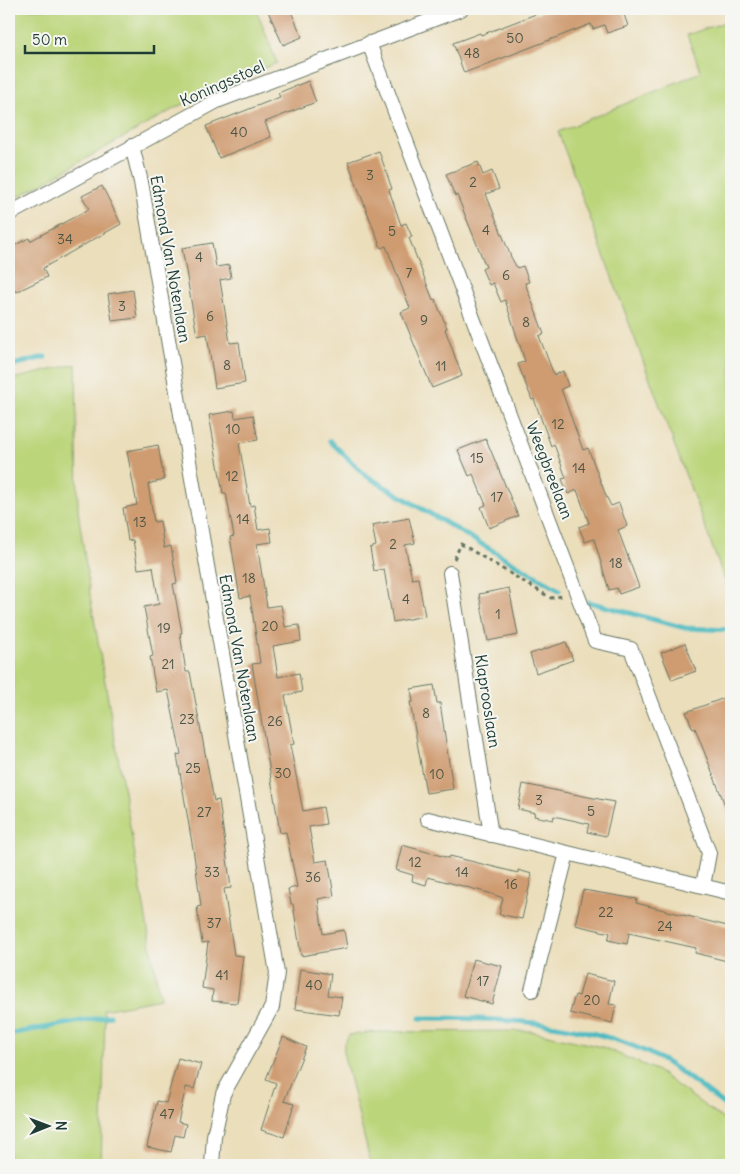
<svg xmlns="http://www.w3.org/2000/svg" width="740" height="1174" font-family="Delius,sans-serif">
  <rect width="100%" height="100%" fill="#f6f6f2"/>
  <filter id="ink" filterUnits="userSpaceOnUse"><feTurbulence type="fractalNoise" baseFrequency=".02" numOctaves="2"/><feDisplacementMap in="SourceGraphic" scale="10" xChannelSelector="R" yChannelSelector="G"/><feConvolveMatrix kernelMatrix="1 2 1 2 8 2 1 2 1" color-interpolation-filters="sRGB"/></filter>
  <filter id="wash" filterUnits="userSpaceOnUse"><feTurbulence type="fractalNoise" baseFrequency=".0096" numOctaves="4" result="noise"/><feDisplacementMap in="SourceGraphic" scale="20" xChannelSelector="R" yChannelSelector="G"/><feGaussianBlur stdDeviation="1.12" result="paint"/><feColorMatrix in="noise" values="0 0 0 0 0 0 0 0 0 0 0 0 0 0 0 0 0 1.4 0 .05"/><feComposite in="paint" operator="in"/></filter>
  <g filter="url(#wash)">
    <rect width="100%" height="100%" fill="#ebdebb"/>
    <path fill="#bbd57a" stroke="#6d8957" d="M9,9H256L277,63L211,88L9,202Z
      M731,20V597L558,132L701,72L687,35Z
      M76,364L78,510L91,601L160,999L103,1010L105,1016L101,1165H9V380Z
      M530,1031L602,1047L656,1070L731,1125V1165H371L344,1056V1043L349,1035L376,1032Z"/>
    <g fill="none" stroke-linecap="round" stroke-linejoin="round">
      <path stroke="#4bbac0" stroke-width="5" d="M9,366L45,357
        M330,441L365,475L559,590
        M589,602L685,628L731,630
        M420,1018C499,1018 593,1020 664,1061C687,1075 709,1094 731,1110
        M9,1034L110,1016"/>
    </g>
    <g id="blocks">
      <path fill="#cf9c72" d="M267,9H290L302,37L283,45Z
        M549,9H622L628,26L607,33L604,25L593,29L591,24L464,73L453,43L480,33L481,35Z
        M308,81L316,102L265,122L271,137L219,158L206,126L280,97L278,93Z
        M379,151L392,189L389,190L401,225L406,223L412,237L409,238L433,300L435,299L447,328L445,329L462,376L432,388L401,312L410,308L386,246L381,248L348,162Z
        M478,162L483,175L492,171L499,189L486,194L511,257L517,268L523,266L529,282L525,283L544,334L539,336L554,375L563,371L568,386L561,389L583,450L588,448L606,496L611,506L619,503L627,526L618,530L639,587L619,594L617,588L609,590L594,539L585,542L579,527L589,523L577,490L568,494L562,479L566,478L554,444L551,446L534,399L532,400L518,364L525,361L505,300L501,302L493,283L489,285L482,269L486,267L457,195L455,196L446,174Z
        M102,186L121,224L43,268L47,277L16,292L9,277V248L29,238L30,241L89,209L82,196Z
        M212,243L216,267L229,265L231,278L220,280L230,343L239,342L245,383L215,388L207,334L197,336L182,248Z
        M133,290L137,318L112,321L108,294Z
        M234,411L235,418L253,415L258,440L239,443L250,506L254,505L258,530L270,528L272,542L257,544L267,607L281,605L285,627L299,625L301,641L273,646L278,677L299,673L302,692L285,695L294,744L290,745L303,811L323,807L326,824L309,827L315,862L328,860L334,896L318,899L323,934L344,930L347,948L301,956L293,904H291L288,889L297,887L286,832L280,833L252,664L260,663L250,596L240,598L230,537L234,536L226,493H223L209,415Z
        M486,439L518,516L489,528L481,507L486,505L473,474L469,476L458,450Z
        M158,445L164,480L148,484L154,522L160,521L164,548L171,546L177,583L173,584L182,633H180L186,672H190L214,801L219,800L231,888L224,889L234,955L243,956L237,1003L212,1001L213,990L202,988L208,942L202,943L197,907L201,906L194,855L177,755L181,754L168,690L156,692L150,657L153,656L144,607L159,604L153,567L138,569L133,540L128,541L123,508L137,505L127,451Z
        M409,518L415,543L405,545L412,579L418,578L425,616L393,622L384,569L374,571L370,548L376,546L372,525Z
        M509,588L518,635L488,641L479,594Z
        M566,642L573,660L536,673L530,654Z
        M685,643L696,671L672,680L661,653Z
        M434,685L437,703H440L453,789L426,793L410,702H413L411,689Z
        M727,697L731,709L730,818L695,728L693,729L686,712Z
        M523,784L614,802L606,836L587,832L589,824L554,816L553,820L534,816L535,813L518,809Z
        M402,845L449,858L450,856L518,873V870L532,874L522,919L499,914L503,898L489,893L428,877L426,885L412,881L413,875L396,870Z
        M583,890L637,899L636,903L731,927V962L695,953L696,948L629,933L627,944L608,940L610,933L575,925Z
        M473,959L502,966L492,1004L463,996Z
        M300,969L331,974L328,995L342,997L339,1015L295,1009Z
        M585,974L614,981L609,1004L616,1005L612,1023L570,1013L575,995L579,996Z
        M283,1037L306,1047L284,1101L294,1104L284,1137L261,1130L276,1083L266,1079Z
        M178,1058L201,1064L194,1089L186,1087L178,1122L186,1124L183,1137L175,1135L171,1152L147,1147L157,1101L166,1103Z"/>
    </g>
  </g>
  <g filter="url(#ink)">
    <use href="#blocks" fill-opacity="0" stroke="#667563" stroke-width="1"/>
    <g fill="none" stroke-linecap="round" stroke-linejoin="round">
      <g stroke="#667563" stroke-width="16">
        <path id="street" d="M369,43L595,641L631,649L709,853L703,886
          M132,146L141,182L277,973L272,1007L223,1094L214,1136L212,1165
          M9,214L217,101L461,9
          M450,573L491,835
          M428,819L731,893
          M532,990L567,853"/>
      </g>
      <path stroke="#667563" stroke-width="3" stroke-dasharray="4 4" stroke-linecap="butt" d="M454,559L461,544L551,598L562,596"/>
      <use href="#street" stroke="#fff" stroke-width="14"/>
    </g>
  </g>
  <g text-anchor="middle" stroke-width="4" stroke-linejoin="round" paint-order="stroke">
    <g font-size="14" fill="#4b5544">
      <text x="515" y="43">50</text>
      <text x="472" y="58">48</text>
      <text x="239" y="137">40</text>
      <text x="370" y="180">3</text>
      <text x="473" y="187">2</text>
      <text x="486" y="235">4</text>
      <text x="392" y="236">5</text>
      <text x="65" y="244">34</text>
      <text x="199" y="262">4</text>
      <text x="409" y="278">7</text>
      <text x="506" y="280">6</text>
      <text x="122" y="311">3</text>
      <text x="210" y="321">6</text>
      <text x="424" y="325">9</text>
      <text x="526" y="327">8</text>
      <text x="227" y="370">8</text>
      <text x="441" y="371">11</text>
      <text x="558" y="429">12</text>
      <text x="233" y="434">10</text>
      <text x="477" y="463">15</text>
      <text x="579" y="473">14</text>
      <text x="232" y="481">12</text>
      <text x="497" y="502">17</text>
      <text x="243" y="524">14</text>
      <text x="140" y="527">13</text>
      <text x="393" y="549">2</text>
      <text x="616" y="568">18</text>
      <text x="249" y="583">18</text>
      <text x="406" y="604">4</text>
      <text x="498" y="619">1</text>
      <text x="270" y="631">20</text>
      <text x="164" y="633">19</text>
      <text x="168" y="669">21</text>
      <text x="426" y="718">8</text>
      <text x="187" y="724">23</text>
      <text x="275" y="726">26</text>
      <text x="193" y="773">25</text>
      <text x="283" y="778">30</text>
      <text x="437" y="779">10</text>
      <text x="539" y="805">3</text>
      <text x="591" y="816">5</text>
      <text x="204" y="817">27</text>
      <text x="415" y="867">12</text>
      <text x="212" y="877">33</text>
      <text x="462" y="877">14</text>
      <text x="313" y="882">36</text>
      <text x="511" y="889">16</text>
      <text x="606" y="917">22</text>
      <text x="214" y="928">37</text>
      <text x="665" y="931">24</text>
      <text x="222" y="980">41</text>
      <text x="483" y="986">17</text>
      <text x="314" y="990">40</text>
      <text x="592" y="1005">20</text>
      <text x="167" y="1119">47</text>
    </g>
    <g font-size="16" fill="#1f3d34" stroke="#f6f6f2">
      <text transform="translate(222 83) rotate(-24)" y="6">Koningsstoel</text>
      <text transform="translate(171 259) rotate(80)" y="6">Edmond Van Notenlaan</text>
      <text transform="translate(550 470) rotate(69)" y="6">Weegbreelaan</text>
      <text transform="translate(240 658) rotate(80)" y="6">Edmond Van Notenlaan</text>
      <text transform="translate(488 701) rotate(81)" y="6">Klaprooslaan</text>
    </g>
  </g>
  <rect width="740" height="1174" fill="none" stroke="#f6f6f2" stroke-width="30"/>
  <g transform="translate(48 1126) rotate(89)" stroke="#f6f6f2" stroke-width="4" paint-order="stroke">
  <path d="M0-4L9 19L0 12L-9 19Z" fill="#1f3d34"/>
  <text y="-8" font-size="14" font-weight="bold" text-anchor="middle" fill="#1f3d34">N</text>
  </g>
  <path d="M25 45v8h129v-8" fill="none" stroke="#1f3d34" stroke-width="2.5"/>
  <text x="32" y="45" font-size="15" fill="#1f3d34" stroke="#f6f6f2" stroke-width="4" paint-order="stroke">50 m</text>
</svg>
